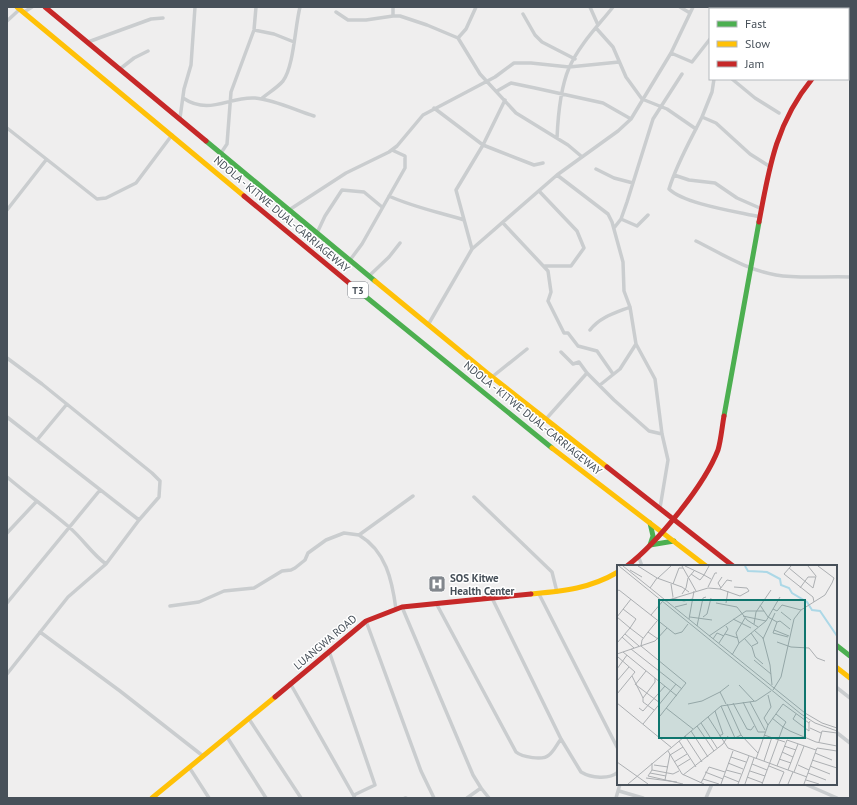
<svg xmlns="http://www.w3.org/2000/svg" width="857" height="805" font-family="'PT Sans',sans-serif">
  <rect width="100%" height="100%" fill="#efeeee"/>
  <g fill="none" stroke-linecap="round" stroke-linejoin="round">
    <path stroke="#cacdcf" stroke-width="3.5" d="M393,7V16
      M590,7L598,25
      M680,7L690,13
      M24,12L32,7
      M336,12L348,20H366L393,16H400L427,25L458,38L480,74L516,113L568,145L581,156
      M523,14L535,35L542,42L575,59
      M7,21L20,9
      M596,28L613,47L626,77L642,99L667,109L696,129
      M254,30L274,34L294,42
      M458,38L466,29L476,7
      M88,42L151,19L163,18
      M671,53L692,62L710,39
      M120,69L134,58L148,51
      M732,79L755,98L779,113
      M497,91L511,83L535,88L603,103L631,119
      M183,98C210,116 229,96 255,98C275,100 295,110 314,116
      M261,99C268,93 277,88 283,81C294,66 295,26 300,7
      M434,108L483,145L534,165L543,163
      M702,117L712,92L714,79
      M180,118L184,89L191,65L195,7
      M7,128L97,199L106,198L136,183L172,135
      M557,138C558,115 560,89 569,68C579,45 598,26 613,7
      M221,153L227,144L231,92L254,30L256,7
      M596,169L614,178L633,183
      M557,175L608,214L612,222L623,262L624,291L630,307L636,344L655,379L662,434L668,460L660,508
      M674,175L689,180L715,183L737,198L762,209
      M539,191L577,231L584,248L571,266H545
      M389,196C413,207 438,212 464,220
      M7,210L46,160
      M289,210L346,173L389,152L397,146L423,115L495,77L514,63H531L569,67L619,62
      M760,217C739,212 684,204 669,189C677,163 690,141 702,117L716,123L750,154L769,166
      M621,219L637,226L648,215
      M503,223L548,271L551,292L548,301L564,333H568L578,346L597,351L613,374
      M614,228L621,219L627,202L653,119L682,74
      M317,233L325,216L342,190L364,192L382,207
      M696,241C722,254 747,270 776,275C800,279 825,276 850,277
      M472,249L456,190L483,145L505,100
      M350,260L362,244L405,168V156L392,150
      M369,276L389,257L400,243
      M428,325L472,249L557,175L618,131L631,119L671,53L693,7
      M590,330C600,317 615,313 630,307
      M561,352L573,364L579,362L587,373L614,400L649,431L662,434
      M7,358L42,384L152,473L160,481L159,497L139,520L106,564L68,597L7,674
      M492,377L527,349
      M600,385L620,369L636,344
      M7,417L139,520
      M546,419L587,373
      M37,440L67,404
      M7,477C27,494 49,510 69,527C83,539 92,554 106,564
      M474,497L552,572L557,592
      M7,533L36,502
      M639,558L642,566
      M539,594L618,749
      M492,598L561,739L581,772C591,778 609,780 618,772
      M7,603L100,490
      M436,603L516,752C522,757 543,761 549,755C554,751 557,744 561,739
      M170,606L199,602L224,591L254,588L282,571L291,570L295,568L305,560L308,553L326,540L344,533L359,535
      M402,607L473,775L481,788L467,798
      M396,609C392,580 386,551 359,535L413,496
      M366,621L421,771L434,798
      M40,632L120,691L203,756
      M329,651L375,785L354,795
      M290,683L355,798
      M836,687L850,698
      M249,719L301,798
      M836,732L850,743
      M227,737L266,798
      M189,767L209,798
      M805,784L837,798
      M481,788L489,798
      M619,791L643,798
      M405,798H406
      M616,798L620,784
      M706,798L712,784"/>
    <path stroke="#4caf50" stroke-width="5" d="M848,47L850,45
      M206,141L375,281
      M360,292L552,448
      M724,416L759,222
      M650,523L653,536L650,545
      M650,545L674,541
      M836,645L850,656"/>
    <path stroke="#ffc107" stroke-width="5" d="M17,7L244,196
      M375,281L487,373L607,467
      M552,448L706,566
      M531,594C563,591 589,589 618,572
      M836,667L850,678
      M152,798L275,697"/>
    <path stroke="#c62828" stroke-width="5" d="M45,7L206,141
      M244,196L360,292
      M759,222C769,168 776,123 812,79
      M607,467L733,566
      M627,566C657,543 704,486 718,450C721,440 722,427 724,416
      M275,697L366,621L402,607L531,594"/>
  </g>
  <defs>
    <g id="hospital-square" transform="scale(0.9)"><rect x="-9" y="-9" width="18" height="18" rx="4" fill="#82878d" stroke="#fff"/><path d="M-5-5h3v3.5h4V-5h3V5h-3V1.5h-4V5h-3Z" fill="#fff"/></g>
  </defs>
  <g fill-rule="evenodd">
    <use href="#hospital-square" x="437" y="584"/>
  </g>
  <g text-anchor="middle" stroke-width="3" stroke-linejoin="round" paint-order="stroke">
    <rect fill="#fff" stroke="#7e848b" stroke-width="1" x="348" y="282" width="20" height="16" rx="3"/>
    <g font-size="10" font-weight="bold" fill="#475059">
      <text x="358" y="294">T3</text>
    </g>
    <g font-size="11" fill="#475059" stroke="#fff">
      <text transform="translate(282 214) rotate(40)" y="4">NDOLA - KITWE DUAL-CARRIAGEWAY</text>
      <text transform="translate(533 418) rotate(39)" y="4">NDOLA - KITWE DUAL-CARRIAGEWAY</text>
      <text transform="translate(325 642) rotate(-40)" y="4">LUANGWA ROAD</text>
    </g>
    <g font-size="11" font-weight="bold" fill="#475059" stroke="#fff" text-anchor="start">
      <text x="450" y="582">SOS Kitwe<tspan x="450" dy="13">Health Center</tspan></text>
    </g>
  </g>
  <g transform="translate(617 565)">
    <rect width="220" height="220" fill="#efeeee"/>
    <path fill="none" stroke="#acd8e7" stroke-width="2" d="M128,1L131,6L150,7L163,14L164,20L172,23L175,28L190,37L195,45L203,46L220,71"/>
    <path fill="none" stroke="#acafb2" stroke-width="1" d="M2,1L184,149L198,158L220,166M6,1L188,148L205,158L220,163M21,1L40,13L65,22L72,27M65,1L79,26M68,1L87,10L92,1M174,1L167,9L196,32L197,37M172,3L196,23L199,11L191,1M13,5L25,12M74,9L83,15L87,10L94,14M41,13L54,1M54,19L56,32M56,19L62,3H66M91,22L98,8H100M117,22L130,23L132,26L123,31M33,23L40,13M104,23L101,18L105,12M183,23L191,12H198M103,24L110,15L115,16M0,26L2,25L58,69L65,67L71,59M65,29L69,23L71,13L77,6M55,33L67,36L75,34M48,36L91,23L103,24L123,31M99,38L120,42L130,55L141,62M109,38L111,26M143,40L151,52L160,57L163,56L173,64M58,42L70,39M6,44L19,54L13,63L26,73M156,44L160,46L165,40L184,45M164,47L174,55M34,50L45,37M126,51L149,56M0,52L14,34M73,52L95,55M86,52L90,49L94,33M72,54L77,26M116,54L134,63M160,57L156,68L171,72M137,59L139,47L154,25M80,61L86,33L89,32M137,65L146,73L153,100L155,120M157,65L172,71M31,67L40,56M134,68L141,78L135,81M8,69L22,81M108,69L121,73M92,71L129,46H147M5,72L17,83M127,73L135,82L138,92L146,99M41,74L31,67L25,75L24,81L69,118L43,151M96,74L100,68L107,71M146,74L158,48M160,77L174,82L192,83L200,93L208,96M0,78L13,63L0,52M102,78L111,64L109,61M122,78L119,68L128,53M14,84L65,124M6,87L60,131M0,89L38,76L50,63M115,90L122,78L149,56L163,32M137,95L154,109M0,104L10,90M15,111L26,133V137L37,145M0,116L12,102M18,120L29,106M19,120L43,138M122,120L137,136M156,125L164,112L177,54L184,45L208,30L215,18L217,13L201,1M0,129L18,107L1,92M151,130L154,142L147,153L151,160M26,133L38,117V113M126,137L141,167H148M133,137L148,165M0,138L55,183M116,138L130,164L134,165L137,161M71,139L85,136L103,127M109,139L103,127L112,120M104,141L118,173L124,170L110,139M22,143L26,146L48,121M49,143L76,164M98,146L106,169L102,171M159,149L169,157L166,162L173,166L199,177L220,181M179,149L176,154L192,166V158M91,152L111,183L190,212M84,158L100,183M26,159L59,119M80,161L97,186M193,163L204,168M74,166L91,192M124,170L141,188M147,170L168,177M68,171L85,197M62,176L79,202M202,177L205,166L220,168M167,181L179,185M51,186L65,209L87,219M165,187L176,192M198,188L215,195M53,190L66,182M114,192L129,197M139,194L151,160L166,139L192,158L193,156M162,194L174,198M195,195L220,203M147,196L155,172M0,197L31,219M57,197L70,189M111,198L126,204M135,199L150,205M37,200L51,202M181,200L192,205M152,201L167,207M160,201L170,175L199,185M193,201L213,209M60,202L73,194M35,205L56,209L62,206M109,205L124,209M171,205L181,179M133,206L148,211M88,207L106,214M177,207L187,181M33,208L49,211M191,208L209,215M66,210L106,179L111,171M31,211L66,219M31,211L35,205V198M107,211L122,217M130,212L146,218M29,213L60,217M86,214L102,219M48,215L53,189M189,215L202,219M84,218L92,202L108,207M11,219L104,141L139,136L154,126M104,219L116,186M121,219L132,191M128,219L137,193M145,219L166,162L155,153M162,219L167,207M171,219L176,207M187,219L200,183L220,186"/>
    <path fill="#0f766e" fill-opacity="0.15" stroke="#0f766e" stroke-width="2" d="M42,35H188V173H42Z"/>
    <rect width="220" height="220" fill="none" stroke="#475059" stroke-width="2"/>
  </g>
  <rect width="857" height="805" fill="none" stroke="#475059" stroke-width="16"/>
  <rect x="709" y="8" width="140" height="72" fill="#ffffff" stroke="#b5b9bd"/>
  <rect x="717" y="21" width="20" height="6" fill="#4caf50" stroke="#b5b9bd"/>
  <text x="745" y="28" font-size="12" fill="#475059">Fast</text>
  <rect x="717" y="41" width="20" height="6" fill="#ffc107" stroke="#b5b9bd"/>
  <text x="745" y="48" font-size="12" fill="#475059">Slow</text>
  <rect x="717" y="61" width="20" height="6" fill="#c62828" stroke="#b5b9bd"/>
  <text x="745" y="68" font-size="12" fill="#475059">Jam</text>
</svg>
